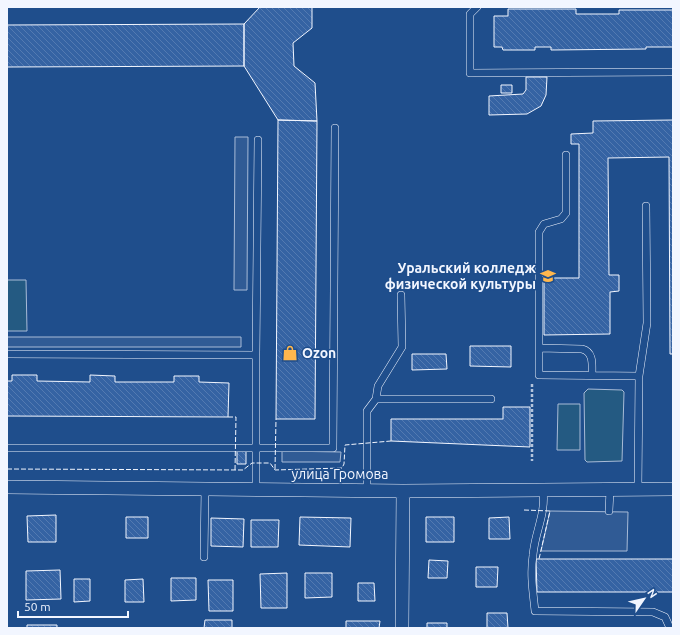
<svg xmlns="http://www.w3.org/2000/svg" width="680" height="635" font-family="Ubuntu,sans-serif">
  <defs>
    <pattern id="building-back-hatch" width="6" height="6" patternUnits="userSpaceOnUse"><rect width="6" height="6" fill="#3563a3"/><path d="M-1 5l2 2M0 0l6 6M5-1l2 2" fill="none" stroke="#537ab1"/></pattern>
  </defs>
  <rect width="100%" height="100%" fill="#1f4e8c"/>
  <path fill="#245a82" stroke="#a8bbd7" d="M7,280H26L27,331H7Z
    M588,389L622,390L624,392L622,461L587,462L585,460L584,393Z
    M558,404H580V450H557Z"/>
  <path fill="#305b95" stroke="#a8bbd7" d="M235,137H248L247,290H234Z
    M7,337H241V347H7Z
    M282,451L341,452L340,462H282Z
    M550,511L628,512L627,551H541Z"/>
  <path fill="url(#building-back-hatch)" stroke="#f2f6ff" d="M260,7H312V28L293,43L294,66L315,83L317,121L278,120L244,66V24Z
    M508,9H576V14H619V10H673V47H646V49L551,50V47H535V50H503L502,47H494V16H508Z
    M244,24V66L7,67V25Z
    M526,77H547L546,95L541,106L527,114L489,115V96L523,94L526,90Z
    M501,85H512V93H501Z
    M278,120L317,121L315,419H276Z
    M673,120V354H670L669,157L608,158L609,275H619V291L610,292V334L544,335V278H579V144H571V134L593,133V121Z
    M470,346H511V367L470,366Z
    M412,354H446L447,369L412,370Z
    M12,375H37V381L90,382V375L115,376V382H174V376H199V382L229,383L228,417L7,416V381H12Z
    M503,407H530V447L391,441V419H503Z
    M237,451H246V464H237Z
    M56,515V542H28L27,516Z
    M126,517H148V538H126Z
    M300,517L351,518L350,547L299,545Z
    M426,517H454V542H426Z
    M509,517L510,539H489V518Z
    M211,518L244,519L243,547L211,546Z
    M251,520H279L278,547H251Z
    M536,559H673V592H537Z
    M429,560L448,561L447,578H428Z
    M476,567H498L497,587H476Z
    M60,570L61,599L26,600V571Z
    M287,573V608H261L260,574Z
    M305,573H332V597L305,598Z
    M171,578H196V600L171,601Z
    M74,579H90V601L74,602Z
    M143,579L144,602H125V580Z
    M208,580H233V611H209Z
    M358,583H374L375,601H358Z
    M487,613H507L508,628H487Z
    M205,620H232V628H204Z
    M346,621H380L379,628H346Z
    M427,623H447V628H427Z
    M27,625H57V628H27Z"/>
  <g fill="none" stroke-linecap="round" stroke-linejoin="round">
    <g stroke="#f2f6ff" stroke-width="8">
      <path id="lane" d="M477,7L470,14V73L673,72
        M566,155V213L561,219L544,224L539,232V375L639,376L638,489
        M539,348L582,349C594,352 592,365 592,375
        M7,354L256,355V489
        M256,355L258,140
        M639,376L647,323L646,206
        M376,399L378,386L402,347L401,295
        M7,448H333L335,128
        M367,490V411L376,399H491
        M543,490C546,515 535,531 533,555C530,574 533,592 535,611L653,612L665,617L670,628
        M609,511L610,490
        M204,557L205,489"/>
    </g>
    <g stroke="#f2f6ff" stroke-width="14">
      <path id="street" d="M7,487L403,491L673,489
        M402,628L403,491"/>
    </g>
    <path stroke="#b3c4dc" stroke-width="2.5" stroke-dasharray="3 2" stroke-linecap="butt" d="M532,384V461"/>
    <use href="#lane" stroke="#1f4e8c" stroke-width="7"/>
    <use href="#street" stroke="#1f4e8c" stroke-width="13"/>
    <path stroke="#f2f6ff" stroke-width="1" stroke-dasharray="5 2" stroke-linecap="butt" d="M228,417H236L235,470
      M7,469L243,470L252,463H270L275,470L342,468L344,464L345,445L391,441
      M275,469L276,419
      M524,510L550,511L539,559"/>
  </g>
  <defs>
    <g id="university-bare" transform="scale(1.2)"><path d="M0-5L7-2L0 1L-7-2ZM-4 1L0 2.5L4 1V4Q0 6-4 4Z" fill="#ffb74d" stroke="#1f4e8c" stroke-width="2.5" paint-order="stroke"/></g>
    <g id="shop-bare" transform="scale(1.2)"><path d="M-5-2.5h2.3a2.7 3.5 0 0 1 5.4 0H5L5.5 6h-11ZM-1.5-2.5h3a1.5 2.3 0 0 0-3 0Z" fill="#ffb74d" stroke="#1f4e8c" stroke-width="2.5" paint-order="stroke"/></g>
  </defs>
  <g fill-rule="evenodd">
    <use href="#university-bare" x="548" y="276"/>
    <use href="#shop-bare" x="290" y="353"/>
  </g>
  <g text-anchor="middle" stroke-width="3" stroke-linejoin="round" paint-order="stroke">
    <g font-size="14" font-weight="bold" fill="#f2f6ff" stroke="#1f4e8c" text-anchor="end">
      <text x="536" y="273">Уральский колледж<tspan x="536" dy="16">физической культуры</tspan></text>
      <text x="302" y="358" text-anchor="start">Ozon</text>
    </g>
    <g font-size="14" fill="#f2f6ff" stroke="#1f4e8c">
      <text x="340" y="479">улица Громова</text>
    </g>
  </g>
  <rect width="680" height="635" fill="none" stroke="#f2f6ff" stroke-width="16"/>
  <g transform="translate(644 599) rotate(56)" stroke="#1f4e8c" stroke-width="3" paint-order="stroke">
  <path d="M0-3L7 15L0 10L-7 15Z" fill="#f2f6ff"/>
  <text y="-6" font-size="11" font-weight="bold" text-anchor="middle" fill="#f2f6ff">N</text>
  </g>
  <path d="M18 611v6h110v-6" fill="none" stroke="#f2f6ff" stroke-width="2"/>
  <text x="24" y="611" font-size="12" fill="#f2f6ff" stroke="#1f4e8c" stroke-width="3" paint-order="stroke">50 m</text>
</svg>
